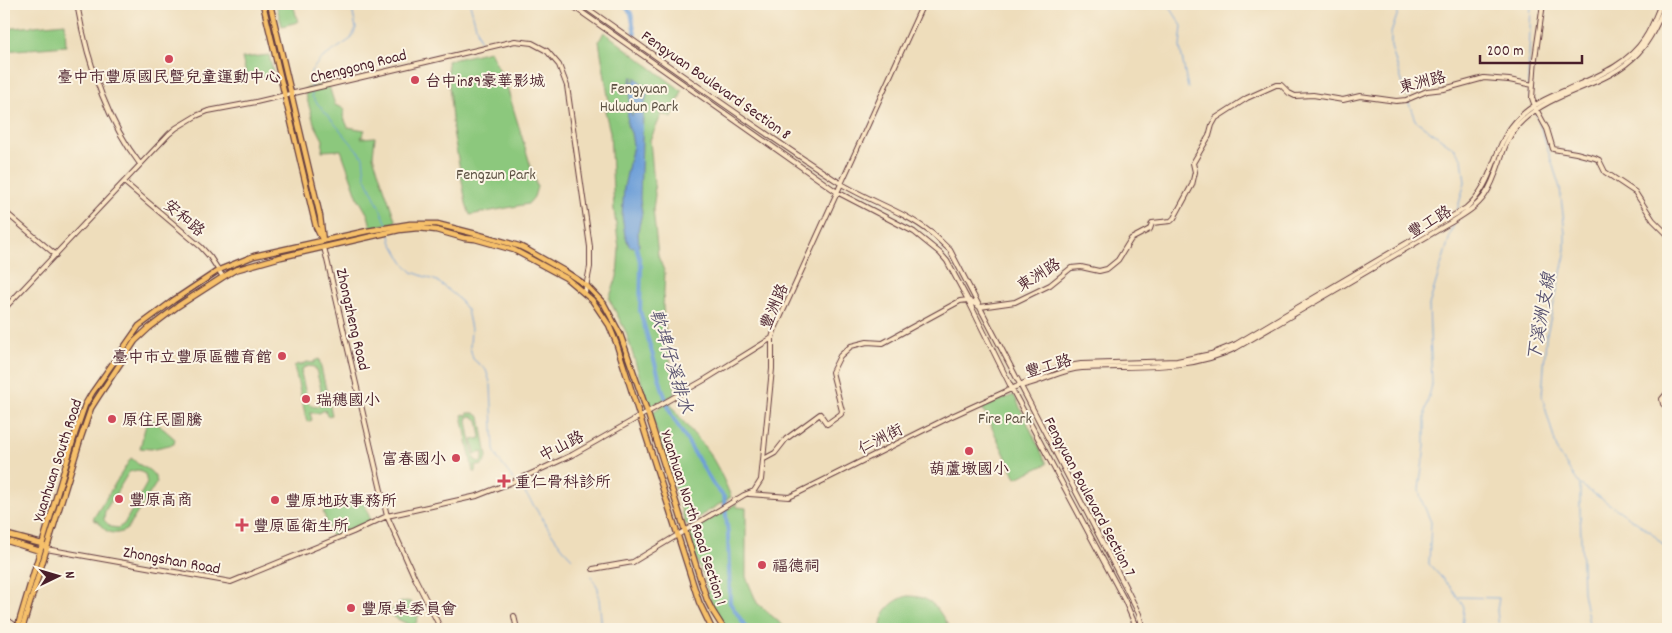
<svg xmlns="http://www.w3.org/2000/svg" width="1672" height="633" font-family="Dekko,'LXGW WenKai TC',sans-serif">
  <rect width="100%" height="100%" fill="#fcf5e5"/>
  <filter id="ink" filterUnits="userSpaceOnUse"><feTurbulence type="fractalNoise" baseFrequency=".02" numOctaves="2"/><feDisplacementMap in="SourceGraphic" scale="10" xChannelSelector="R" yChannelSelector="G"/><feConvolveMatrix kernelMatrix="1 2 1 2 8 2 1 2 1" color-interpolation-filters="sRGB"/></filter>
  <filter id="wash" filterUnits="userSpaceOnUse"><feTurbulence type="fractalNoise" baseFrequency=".0096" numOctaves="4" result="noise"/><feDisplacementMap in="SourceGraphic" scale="20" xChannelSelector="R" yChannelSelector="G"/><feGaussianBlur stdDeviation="1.12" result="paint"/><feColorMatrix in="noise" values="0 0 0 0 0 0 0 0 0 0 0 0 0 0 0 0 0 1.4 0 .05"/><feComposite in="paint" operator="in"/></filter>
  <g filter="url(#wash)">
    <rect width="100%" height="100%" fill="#edb"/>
    <path fill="#8cc87d" stroke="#6b7454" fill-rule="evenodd" d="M276,4H293L298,22L282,26Z
      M65,23L66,46L4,51V29Z
      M604,32L682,91L672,118L662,114L650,140L655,195L653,209L658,256L665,273L663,308L668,353L674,373V395L649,407L626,332L609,299L617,277L619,248L614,210L610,132L605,111L610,108L599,41Z
      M490,51L506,84L537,187L534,197L528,204L470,215L466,203L453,131L447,61Z
      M269,55L275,80L246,74L242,58Z
      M328,83L335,105L345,109L343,116L348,127L365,130L361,138L375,137L373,156L396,222L371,227L368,215L358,198L341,150L322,151L323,140L314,123L304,89Z
      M319,359L332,415L327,416L325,410L319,413H310L312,420L307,422L294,366L299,364V366L307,362L314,363V361ZM308,366L314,367L316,370C318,378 326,401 319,406C315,408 311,406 308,403L301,373L303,368Z
      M1014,395L1047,464L1016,478L982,407Z
      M669,401C678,416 687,426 698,439C713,455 723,477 731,497L686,525L651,413Z
      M468,413H474L480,417L487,456C487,461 485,463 480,466L475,465L476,472H473L462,415L465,414L466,416ZM472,416L478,420L481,438L472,440L475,454L483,452V460L480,463L474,459L467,421L468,417Z
      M151,418L175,439L174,444L151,449L140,448L145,428Z
      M131,458C134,460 136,462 138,464C147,469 154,471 157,482L127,529C116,537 104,533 98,521H96L93,519ZM137,470L145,474L147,483L124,524L118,528L111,527L104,520L105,511L129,472Z
      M360,493L371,521L332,536L323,512L345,503L344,499Z
      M736,504L737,507L746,508V577L757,603L787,629H728L716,613L708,596L704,576L695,558L688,533Z
      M907,596C933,596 938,609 950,629H881C880,612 892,601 907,596Z
      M406,601L411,602L412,609L418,614C418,621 417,624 411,626L388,614L399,603Z"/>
    <path fill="#6d9fd8" stroke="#5c5f82" d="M631,77H633L631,80L632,82L635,81V77L648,89L643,112L640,199L642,213L638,231L639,246L630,247L625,236L622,216L624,187L633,145L631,133L627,125L628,109H630L632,116L634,113V106H628C632,97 628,86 631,77Z"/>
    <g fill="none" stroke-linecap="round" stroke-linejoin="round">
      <path stroke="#6d9fd8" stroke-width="1" d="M351,4L356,28L351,39L321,59L311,71L312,97L363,157L365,176L388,226
        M470,4L480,41
        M1168,4L1182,26L1180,47L1188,88
        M1401,4L1391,33V47L1407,97
        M1530,98L1528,81L1531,4
        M1408,101L1415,120L1455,149L1462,159L1465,182L1457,211
        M1536,113L1560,188L1565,233V255L1546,338L1542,396L1558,453L1580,485V511L1583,592L1590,629
        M1454,223L1429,305L1432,385L1425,411V446L1419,489L1421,499L1431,522L1429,564L1453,590L1464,607L1462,629
        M390,235L391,241L403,262L412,272L437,281L457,297L467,310L471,329L470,347L473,359L486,370L491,385L494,450L498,459L513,479
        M516,482C537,505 549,536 572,558
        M1581,485L1651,532L1668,550
        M591,576L598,588L602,629
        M1459,597L1499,598L1497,610L1499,629"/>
      <path stroke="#6d9fd8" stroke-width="4" d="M623,4L631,13L635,34
        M635,242L641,266L640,311L663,391L671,414L713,484L724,497L728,534L730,603L747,629"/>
    </g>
  </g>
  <g filter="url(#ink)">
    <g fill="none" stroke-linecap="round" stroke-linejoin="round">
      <g stroke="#633c41" stroke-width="6">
        <path id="secondary" d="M77,4C87,60 105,118 140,164
          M570,4L837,192L914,232L940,253L947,261L968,300L1014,393L1125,601L1137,629
          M581,4C667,64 752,126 840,183C869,201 903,211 930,232C937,237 943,244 950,250L1123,582L1139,614L1143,629
          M1543,4L1535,58L1532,98L1536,109L1547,129L1553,149L1576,153L1595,158L1599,160L1605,172L1635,192L1653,220L1668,235
          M124,182L201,247L210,257L223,277
          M4,211L56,255
          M324,247L387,516L414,576L441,629
          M4,309L169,134L176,128L196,116L208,111L256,102L515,41L532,43L547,51L559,65L567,86L590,247V267L585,292
          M1024,385C1044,381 1062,369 1082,368C1134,365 1188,372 1236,348L1450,223C1463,215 1476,208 1485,195C1502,170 1499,142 1523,120C1556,89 1607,87 1638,53C1651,39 1658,22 1666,4
          M1668,392L1662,399L1663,404L1668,408
          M764,459L775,453L786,439L820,414L827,424L841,414L842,411L832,372L840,356L851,346L867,342L883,343L960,301L968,300L980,307L1015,302L1050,285L1071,268L1081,267L1099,271L1107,269L1118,260L1131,239L1150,229L1152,223L1171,221L1174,218L1192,185L1195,172L1193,163L1209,136L1212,125L1216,118L1247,98L1276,85H1281L1289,93L1295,96L1313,95L1343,100L1360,96L1396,101L1406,100L1427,91L1444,89L1484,78L1509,80L1533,85
          M749,494L789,497L798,493L952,416L1057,368L1081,364L1177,361L1211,354L1236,344L1466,208C1497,181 1491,145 1520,117C1533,104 1550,97 1566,90C1595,77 1627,66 1645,38C1652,28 1656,15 1661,4
          M46,549L231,582L353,532L387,516L477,496L522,478L572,455L706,379L772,338
          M593,569L633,562L744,495L754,491L761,480L772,369V338L774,331L923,4
          M514,616L517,629"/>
      </g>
      <g stroke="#633c41" stroke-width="7">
        <path id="primary" d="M263,4L316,227L322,239
          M270,4L320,216L323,241
          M4,534L42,544L44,546
          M4,540L40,551
          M17,629L75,434L85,405L92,393L139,326L174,300L219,270L254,256L367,231L410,224H437L476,234L519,246L529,251L566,272L587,286L604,304L620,334L647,411L707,600L712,610L724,629
          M22,629L81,437L91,408L98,397L135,341L149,328L178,306L223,277L235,270L281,257L399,230L418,228L436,230L464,238L475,239L514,250L566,278L592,300L609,325L616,342L699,602L712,629"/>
      </g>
      <use href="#secondary" stroke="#fbe6c4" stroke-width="4"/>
      <use href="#primary" stroke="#f6c06b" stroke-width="4.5"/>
      <path stroke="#4a1f2b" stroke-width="1" d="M4,614L24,629"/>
    </g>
  </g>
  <g fill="#d1495b" stroke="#fcf5e5" stroke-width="2">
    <circle cx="169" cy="59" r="5"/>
    <circle cx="415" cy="80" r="5"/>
    <circle cx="282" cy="356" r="5"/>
    <circle cx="306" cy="399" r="5"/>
    <circle cx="112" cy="419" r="5"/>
    <circle cx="969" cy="451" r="5"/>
    <circle cx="456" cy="458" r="5"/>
    <path d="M501.5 473.5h5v5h5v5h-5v5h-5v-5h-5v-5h5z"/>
    <circle cx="119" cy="499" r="5"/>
    <circle cx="275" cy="500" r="5"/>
    <path d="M239.5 517.5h5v5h5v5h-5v5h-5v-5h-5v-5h5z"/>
    <circle cx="762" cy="565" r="5"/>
    <circle cx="351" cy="608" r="5"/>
  </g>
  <g text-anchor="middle" stroke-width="4" stroke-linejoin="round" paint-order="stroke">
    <g font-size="16" fill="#4a1f2b" stroke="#fcf5e5">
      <text transform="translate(358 65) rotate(-14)" y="6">Chenggong Road</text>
      <text transform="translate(1422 81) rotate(-14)" y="6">東洲路</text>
      <text transform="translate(717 84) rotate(35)" y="6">Fengyuan Boulevard Section 8</text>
      <text transform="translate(185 217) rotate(40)" y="6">安和路</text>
      <text transform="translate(1429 221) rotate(-31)" y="6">豐工路</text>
      <text transform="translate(1038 274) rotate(-32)" y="6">東洲路</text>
      <text transform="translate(773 306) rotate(-67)" y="6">豐洲路</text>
      <text transform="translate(354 319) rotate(77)" y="6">Zhongzheng Road</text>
      <text transform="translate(1048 365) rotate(-16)" y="6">豐工路</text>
      <text transform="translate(880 438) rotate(-27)" y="6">仁洲街</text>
      <text transform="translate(561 445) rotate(-27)" y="6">中山路</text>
      <text transform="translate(56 460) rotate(-72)" y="6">Yuanhuan South Road</text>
      <text transform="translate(1091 496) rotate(62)" y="6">Fengyuan Boulevard Section 7</text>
      <text transform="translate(695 517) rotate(72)" y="6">Yuanhuan North Road Section 1</text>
      <text transform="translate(172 559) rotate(10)" y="6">Zhongshan Road</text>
    </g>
    <g font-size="16" fill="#4a1f2b" stroke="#fcf5e5" text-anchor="start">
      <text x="169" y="82" text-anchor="middle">臺中市豐原國民暨兒童運動中心</text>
      <text x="425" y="86">台中in89豪華影城</text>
      <text x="272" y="362" text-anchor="end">臺中市立豐原區體育館</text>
      <text x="316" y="405">瑞穗國小</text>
      <text x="122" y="425">原住民圖騰</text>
      <text x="446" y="464" text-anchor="end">富春國小</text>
      <text x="969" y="474" text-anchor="middle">葫蘆墩國小</text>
      <text x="515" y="487">重仁骨科診所</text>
      <text x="129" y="505">豐原高商</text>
      <text x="285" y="506">豐原地政事務所</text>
      <text x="253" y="531">豐原區衛生所</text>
      <text x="772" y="571">福德祠</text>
      <text x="361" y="614">豐原桌委員會</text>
    </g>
    <g font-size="16" fill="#5e5244" stroke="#fcf5e5">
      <text x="639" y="93">Fengyuan<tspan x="639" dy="18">Huludun Park</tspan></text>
      <text x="496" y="179">Fengzun Park</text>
      <text x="1005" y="423">Fire Park</text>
    </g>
    <g font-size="18" font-style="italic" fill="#585270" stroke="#fcf5e5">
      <text transform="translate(1541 317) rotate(-80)" y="6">下溪洲支線</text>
      <text transform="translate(672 361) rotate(73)" y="6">軟埤仔溪排水</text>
    </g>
  </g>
  <rect width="1672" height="633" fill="none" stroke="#fcf5e5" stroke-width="20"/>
  <g transform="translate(58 576) rotate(85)" stroke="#fcf5e5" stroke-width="4" paint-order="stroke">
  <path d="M0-4L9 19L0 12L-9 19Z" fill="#4a1f2b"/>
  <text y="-8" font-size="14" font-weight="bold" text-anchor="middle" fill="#4a1f2b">N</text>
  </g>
  <path d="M1480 55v8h102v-8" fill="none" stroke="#4a1f2b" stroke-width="2.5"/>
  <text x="1487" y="55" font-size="15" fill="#4a1f2b" stroke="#fcf5e5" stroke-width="4" paint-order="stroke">200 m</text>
</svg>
